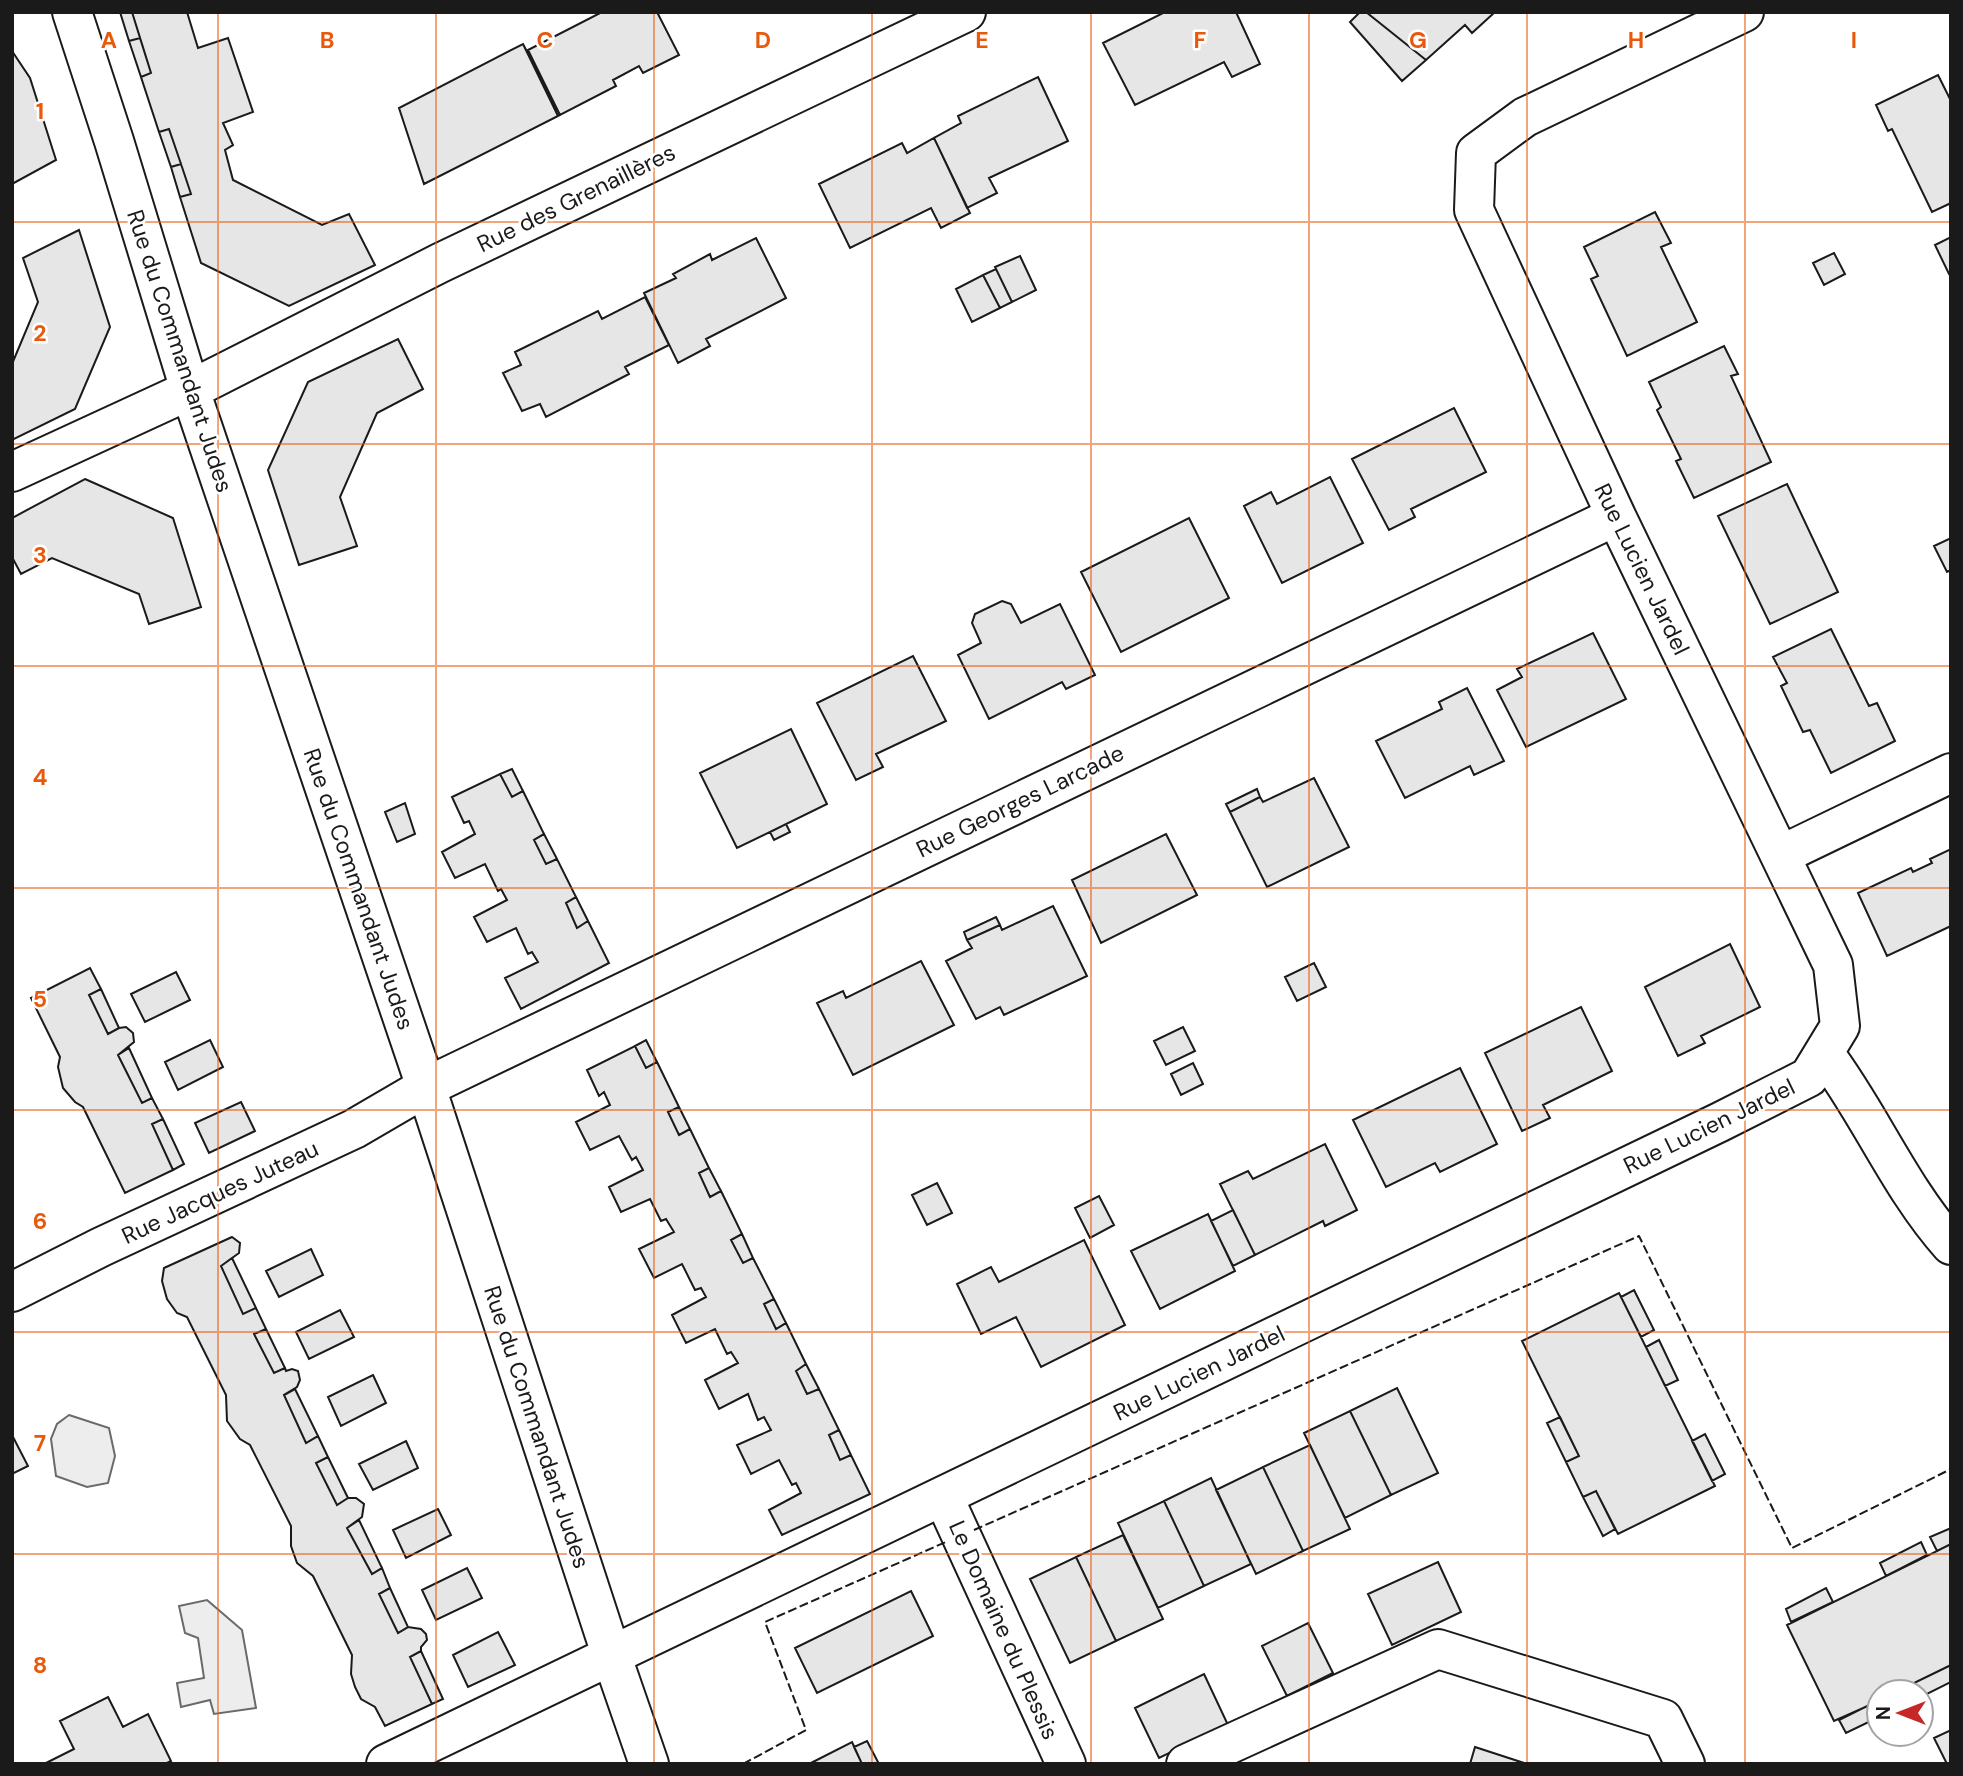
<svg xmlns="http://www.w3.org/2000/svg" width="1963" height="1776" font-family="'DM Sans',sans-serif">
  <rect width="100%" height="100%" fill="#fff"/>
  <path fill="#ededed" stroke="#6a6a6a" stroke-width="2" d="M69,1415L109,1428L115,1456L108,1483L87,1487L56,1476L51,1439L57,1424Z
    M207,1600L242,1630L256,1708L214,1714L210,1700L181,1707L177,1683L204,1678L198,1638L185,1633L179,1606Z"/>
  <path fill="#e6e6e6" stroke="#1a1a1a" stroke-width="2" d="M120,12H132L140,38L129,41Z
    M132,12H187L198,48L228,38L253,112L223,123L233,145L225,150L233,180L322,225L349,214L375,265L289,306L201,263L180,197L191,194L181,164L169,129L159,132L141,77L151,73Z
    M602,12H657L679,55L643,73L639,66L613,80L616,86L560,115L528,50Z
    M1165,12H1236L1260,64L1232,77L1224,62L1135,105L1103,43Z
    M1360,12H1366L1426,60L1402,81L1350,22Z
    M1366,12H1495L1472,33L1465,25L1426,60Z
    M140,38L151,73L141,77L129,41Z
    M523,44L560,115L558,116Z
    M523,44L558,116L424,184L399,108Z
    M12,51L30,78L56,160L12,184Z
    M1938,75L1951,101V203L1932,212L1892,129L1888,131L1876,105Z
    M1038,77L1068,141L989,178L997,193L967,208L934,138L961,123L958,116Z
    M169,129L181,164L171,167L159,132Z
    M934,138L970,213L941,228L931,208L850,248L819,184L902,143L907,153Z
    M181,164L191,194L180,197L171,167Z
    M1655,212L1671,243L1661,247L1697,322L1627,356L1591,279L1598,276L1584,247Z
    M79,230L110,327L75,409L12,440V364L38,302L23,258Z
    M1951,237V273L1949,274L1935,245Z
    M756,238L786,298L706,339L710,346L678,363L644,293L676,278L673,274L710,254L712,260Z
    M1834,253L1845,274L1824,285L1813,263Z
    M1020,256L1036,290L1012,302L995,267Z
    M996,269L1012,302L1000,308L983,275Z
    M983,275L1000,308L972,322L956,289Z
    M645,297L669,345L625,367L629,374L546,417L540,404L522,411L503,373L521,365L515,352L598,311L602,319Z
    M398,339L423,389L377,413L340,497L357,546L299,565L268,470L308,382Z
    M1724,346L1738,374L1731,376L1771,462L1694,498L1676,461L1681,459L1657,410L1661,407L1649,382Z
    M1454,408L1486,472L1411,509L1415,517L1389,530L1352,459Z
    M1330,477L1363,543L1282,583L1244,506L1271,492L1277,504Z
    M85,479L173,518L201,607L149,624L139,594L52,558L21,574L12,557V518Z
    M1787,484L1838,592L1770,624L1718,516Z
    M1189,518L1229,598L1121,652L1081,572Z
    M1951,538V570L1947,572L1934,546Z
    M1002,601L1011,604L1021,623L1060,604L1095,675L1066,689L1062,682L989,719L958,655L981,643L972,623L975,614Z
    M1831,629L1869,706L1877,703L1895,741L1831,773L1810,730L1803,732L1781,686L1787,683L1773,657Z
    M1593,633L1626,699L1526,747L1497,690L1522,677L1517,669Z
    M913,656L946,721L876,754L883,767L856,780L817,703Z
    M1467,688L1504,761L1474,775L1470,766L1405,798L1376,741L1442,709L1439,702Z
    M791,729L827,804L737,848L700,773Z
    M512,769L523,791L512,797L500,774Z
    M500,774L512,797L523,791L544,834L534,840L546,864L557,859L576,897L566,903L577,928L588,921L609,963L521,1009L505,978L538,962L532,952L528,954L516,928L487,942L474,917L507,900L501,889L498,891L485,864L455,878L442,852L475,834L469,821L464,823L452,797Z
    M1314,778L1349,847L1267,887L1230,812L1260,797L1263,802Z
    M1257,789L1260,797L1230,812L1226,804Z
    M405,803L415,834L397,842L385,812Z
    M786,824L790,832L774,840L770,832Z
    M544,834L557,859L546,864L534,840Z
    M1166,834L1197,895L1101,943L1072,880Z
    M1951,849V926L1887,956L1858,893L1911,868L1913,872L1932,863L1930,859Z
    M576,897L588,921L577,928L566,903Z
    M1053,906L1087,976L1004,1015L1000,1007L976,1019L946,961L972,948L967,940L1000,925L1002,930Z
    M996,917L1000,925L967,940L964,932Z
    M1730,944L1760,1007L1701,1036L1705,1043L1678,1056L1645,987Z
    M921,961L954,1025L853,1075L817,1003L843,991L846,998Z
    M1314,963L1326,987L1297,1001L1285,977Z
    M90,968L101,989L89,995L108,1034L119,1028L126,1027L133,1033L134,1042L118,1055L142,1103L152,1098L163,1119L152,1124L173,1170L125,1193L83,1107L75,1102L63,1088L58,1067L60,1057L31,998Z
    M176,972L190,1000L145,1022L131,994Z
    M101,989L119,1028L108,1034L89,995Z
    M1581,1007L1612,1071L1543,1105L1550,1118L1522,1131L1485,1053Z
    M1183,1027L1195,1051L1166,1065L1154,1041Z
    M210,1040L223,1067L178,1090L165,1062Z
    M646,1040L657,1062L646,1068L635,1046Z
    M635,1046L646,1068L657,1062L679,1107L668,1112L679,1135L690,1129L709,1168L699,1173L710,1197L721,1191L742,1234L731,1240L743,1263L753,1258L774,1299L764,1304L776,1329L786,1323L806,1364L796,1371L807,1394L819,1389L839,1430L829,1435L840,1460L851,1455L870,1494L782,1535L769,1510L801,1493L796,1483L792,1485L779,1460L751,1474L737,1445L771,1430L764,1417L758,1420L748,1394L719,1409L705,1380L738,1363L731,1352L727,1354L715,1329L686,1343L672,1315L706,1297L701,1288L695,1290L682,1264L654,1278L639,1249L674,1232L666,1219L661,1221L650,1199L621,1212L609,1187L643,1170L636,1157L632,1160L619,1136L590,1150L576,1122L610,1105L604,1092L599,1096L587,1070Z
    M129,1048L152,1098L142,1103L118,1055Z
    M1193,1063L1203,1084L1181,1095L1171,1074Z
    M1460,1068L1497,1144L1440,1172L1435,1163L1386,1187L1353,1120Z
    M241,1102L255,1131L209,1153L195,1123Z
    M679,1107L690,1129L679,1135L668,1112Z
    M163,1119L184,1164L173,1170L152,1124Z
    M1325,1144L1357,1210L1325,1226L1323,1221L1255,1255L1220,1184L1248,1171L1253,1179Z
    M709,1168L721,1191L710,1197L699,1173Z
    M937,1183L952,1213L927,1225L912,1195Z
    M1099,1196L1114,1225L1090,1238L1075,1208Z
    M1233,1210L1255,1255L1233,1266L1211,1221Z
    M1208,1214L1235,1271L1160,1309L1131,1251Z
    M742,1234L753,1258L743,1263L731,1240Z
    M232,1237L240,1243L239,1253L221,1266L243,1314L256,1308L266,1329L254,1334L274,1373L285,1368L286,1371L292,1369L298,1371L300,1380L297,1387L284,1395L306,1443L318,1436L328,1457L316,1463L337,1505L348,1498H356L364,1504L362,1517L347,1528L372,1574L382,1568L390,1588L379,1594L398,1633L408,1627L421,1629L426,1634L427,1640L421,1647V1651L410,1657L432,1704L385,1726L375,1707L361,1699L355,1687L351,1674L352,1655L313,1576L297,1563L291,1546V1526L250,1445L240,1439L227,1421L226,1395L187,1317L177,1313L167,1299L162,1281L164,1268Z
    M1084,1240L1125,1325L1041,1367L1016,1317L981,1334L957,1284L991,1267L999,1282Z
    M311,1249L323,1275L279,1297L266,1271Z
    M232,1258L256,1308L243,1314L221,1266Z
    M1634,1290L1654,1330L1641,1337L1621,1297Z
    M1619,1293L1715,1486L1618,1534L1596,1491L1583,1497L1566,1462L1579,1456L1522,1341Z
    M774,1299L786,1323L776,1329L764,1304Z
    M340,1310L354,1337L309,1359L296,1332Z
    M266,1329L285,1368L274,1373L254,1334Z
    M1659,1340L1678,1380L1665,1386L1646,1347Z
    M806,1364L819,1389L807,1394L796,1371Z
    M373,1375L386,1403L341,1426L328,1397Z
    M1397,1388L1438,1473L1391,1495L1350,1411Z
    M295,1389L318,1436L306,1443L284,1395Z
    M1350,1411L1391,1495L1345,1518L1304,1433Z
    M1560,1417L1579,1456L1566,1462L1547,1423Z
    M839,1430L851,1455L840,1460L829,1435Z
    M1705,1434L1725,1474L1712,1481L1692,1441Z
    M12,1435L28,1466L12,1474Z
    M406,1441L418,1468L373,1490L359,1464Z
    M1310,1445L1350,1529L1303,1551L1263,1467Z
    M328,1457L348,1498L337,1505L316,1463Z
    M1263,1467L1303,1551L1256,1574L1216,1490Z
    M1211,1478L1251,1564L1204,1586L1164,1501Z
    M1596,1491L1615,1529L1603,1536L1583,1497Z
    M1164,1501L1204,1586L1158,1608L1118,1523Z
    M438,1509L451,1535L406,1558L393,1530Z
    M359,1520L382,1568L372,1574L347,1528Z
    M1951,1528V1544L1937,1551L1930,1537Z
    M1123,1535L1163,1619L1116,1641L1076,1557Z
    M1921,1542L1927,1555L1886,1576L1880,1563Z
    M1951,1544V1665L1914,1683L1918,1692H1879V1701L1834,1721L1787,1625Z
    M1076,1557L1116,1641L1070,1663L1030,1579Z
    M1438,1562L1461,1612L1392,1645L1368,1594Z
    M467,1568L482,1598L436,1620L422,1590Z
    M390,1588L408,1627L398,1633L379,1594Z
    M1826,1588L1833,1602L1791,1622L1786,1609Z
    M911,1591L933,1636L817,1693L795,1648Z
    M1308,1623L1333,1673L1287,1696L1262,1646Z
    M498,1632L515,1665L468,1687L453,1655Z
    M421,1651L443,1699L432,1704L410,1657Z
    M1951,1665V1682L1921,1697V1692H1918L1914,1683Z
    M1204,1674L1228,1725L1159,1758L1135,1708Z
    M108,1697L123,1727L148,1714L171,1761L165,1764H44L74,1749L60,1721Z
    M1879,1700V1717L1846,1733L1839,1720Z
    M1951,1730V1764H1947L1934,1738Z
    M867,1741L879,1764H862L854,1747Z
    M852,1742L862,1764H809Z
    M1475,1747L1527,1764H1470Z"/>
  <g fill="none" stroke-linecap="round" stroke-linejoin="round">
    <g stroke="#1a1a1a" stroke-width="42">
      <path id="minor" d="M72,12L114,141L190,390L426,1087L612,1657L649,1764
        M12,472L190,390L440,263L966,12
        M1781,855L1951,773
        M1824,1053C1870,1114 1900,1188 1951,1245
        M12,1292L101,1247L354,1129L426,1087L1616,516
        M943,1496L1066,1764
        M386,1764L1720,1122L1809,1077L1840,1026L1833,965L1616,516L1474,210L1476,153L1525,117L1744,12
        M1186,1764L1438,1649L1663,1719L1685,1764"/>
    </g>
    <use href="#minor" stroke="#fff" stroke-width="38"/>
    <path stroke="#1a1a1a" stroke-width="2" stroke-dasharray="9 3.5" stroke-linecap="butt" d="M974,1530L1639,1236L1792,1548L1951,1469
      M743,1764L806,1730L765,1622L948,1541"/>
  </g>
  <path fill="none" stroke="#e8590c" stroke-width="2" stroke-opacity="0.55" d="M218,12V1764M436,12V1764M654,12V1764M872,12V1764M1091,12V1764M1309,12V1764M1527,12V1764M1745,12V1764M12,222H1951M12,444H1951M12,666H1951M12,888H1951M12,1110H1951M12,1332H1951M12,1554H1951"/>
  <g text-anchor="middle" stroke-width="5" stroke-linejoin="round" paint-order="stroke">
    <g font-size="23" fill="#1a1a1a" stroke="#fff">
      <text transform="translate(576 198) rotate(-26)" y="8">Rue des Grenaillères</text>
      <text transform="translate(180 351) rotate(72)" y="8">Rue du Commandant Judes</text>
      <text transform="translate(1642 569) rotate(64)" y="8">Rue Lucien Jardel</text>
      <text transform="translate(1020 801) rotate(-26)" y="8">Rue Georges Larcade</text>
      <text transform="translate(359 889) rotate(71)" y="8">Rue du Commandant Judes</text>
      <text transform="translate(1709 1126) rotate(-26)" y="8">Rue Lucien Jardel</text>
      <text transform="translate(220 1192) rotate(-25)" y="8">Rue Jacques Juteau</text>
      <text transform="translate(1199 1373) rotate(-26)" y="8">Rue Lucien Jardel</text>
      <text transform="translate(537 1427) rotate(72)" y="8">Rue du Commandant Judes</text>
      <text transform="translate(1004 1630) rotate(66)" y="8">Le Domaine du Plessis</text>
    </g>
  </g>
  <g font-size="23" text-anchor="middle" font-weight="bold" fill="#e8590c" stroke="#fff" stroke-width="5" stroke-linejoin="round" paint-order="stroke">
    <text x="109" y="48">A</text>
    <text x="327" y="48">B</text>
    <text x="545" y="48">C</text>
    <text x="763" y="48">D</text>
    <text x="982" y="48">E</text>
    <text x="1200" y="48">F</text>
    <text x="1418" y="48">G</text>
    <text x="1636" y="48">H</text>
    <text x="1854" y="48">I</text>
    <text x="40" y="119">1</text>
    <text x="40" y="341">2</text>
    <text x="40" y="563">3</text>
    <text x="40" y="785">4</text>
    <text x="40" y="1007">5</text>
    <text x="40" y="1229">6</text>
    <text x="40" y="1451">7</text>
    <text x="40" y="1673">8</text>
  </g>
  <rect width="1963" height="1776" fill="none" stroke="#1a1a1a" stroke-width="28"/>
  <g transform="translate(1900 1713) rotate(270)"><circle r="33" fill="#ffffff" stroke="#a3a3a3" stroke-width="2"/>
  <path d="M0-5L12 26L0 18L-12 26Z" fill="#c62828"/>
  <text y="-10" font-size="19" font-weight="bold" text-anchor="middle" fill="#1a1a1a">N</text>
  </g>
</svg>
